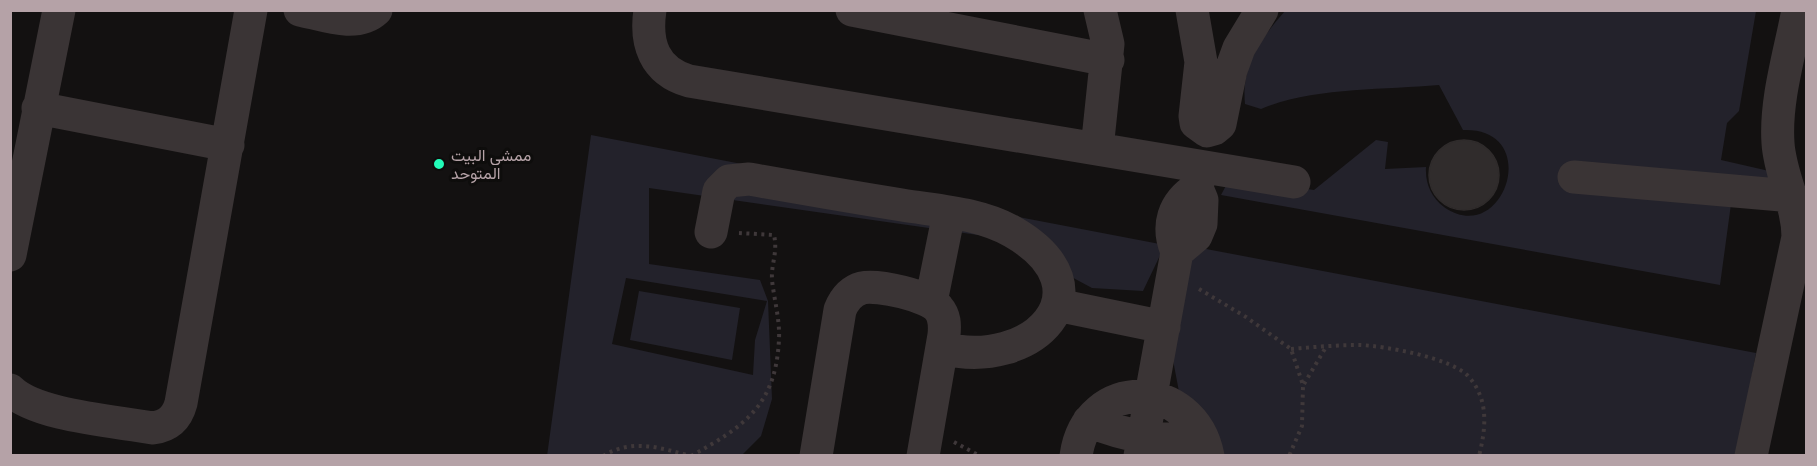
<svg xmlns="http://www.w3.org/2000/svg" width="1817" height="466" font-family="'Fira Sans',Vazirmatn,sans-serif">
  <rect width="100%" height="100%" fill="#131111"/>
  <path fill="#23222b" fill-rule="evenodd" d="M1285,11H1756L1739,111L1727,123L1721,160L1778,173L1776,188L1734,182L1720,285L1221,195L1230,178L1314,190L1376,140L1388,142L1385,169L1426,167C1425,183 1431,197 1444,207C1504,249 1544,127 1463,130L1439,85C1383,90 1313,87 1261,109L1245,104C1241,66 1261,38 1285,11Z
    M591,135L1165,245L1143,291L1092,288L999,238L649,188V264L760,280L768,301L772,399L761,436L742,455L547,456ZM626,278L767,301L755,340L753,375L612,344Z
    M1185,245L1756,353L1737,456L1191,455L1173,360Z
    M639,291L740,308L732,360L630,340Z"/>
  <path fill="#302c2c" stroke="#2f2b2b" stroke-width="1.5" d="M1429 175a35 35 0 1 1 70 0a35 35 0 1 1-70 0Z"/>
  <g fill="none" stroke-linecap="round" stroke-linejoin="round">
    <path stroke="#3f383a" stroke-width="4" stroke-dasharray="3 4.5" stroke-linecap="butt" d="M1199,289L1246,317L1291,349L1303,385L1302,426L1289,456
      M1291,349C1314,347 1337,345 1360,345C1385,346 1453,358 1469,377C1489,400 1486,428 1479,456
      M1304,384L1326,347
      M954,442L980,456
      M603,456C633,438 660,448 691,456
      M691,456C745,426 776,405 779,339C780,320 774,299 772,280C771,263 778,253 774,235L739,233"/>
    <path stroke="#3a3435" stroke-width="33" d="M300,10C324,15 357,28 376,10
      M650,10C645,43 654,71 689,81L1294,182
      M852,10L1108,60
      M1192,10L1201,62L1195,116L1196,123L1207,131L1214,129L1220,124L1231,70L1239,48L1262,10
      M38,108L228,145
      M1097,149L1108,44L1100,10
      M1574,177L1792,196
      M711,232L719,191L729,181L749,179C800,188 851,197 902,205C939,211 980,213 1013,232C1113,290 1032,372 942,348
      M1177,252L1196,236L1201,224L1202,200L1197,188L1200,168
      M10,255L59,10
      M931,302L949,213
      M1057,305L1164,327
      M10,390C36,416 115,421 153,428C168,426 177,418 181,403L251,10
      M1089,421C1127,437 1162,442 1202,438
      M816,456L840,310C844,300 851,291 862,288C877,284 929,296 938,308C945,316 945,325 944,335L923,456
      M1076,456C1087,375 1193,378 1208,456
      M1140,456L1177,252C1166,226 1173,203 1197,188
      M1751,456L1798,237C1798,204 1780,176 1778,143C1775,100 1790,53 1798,10"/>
  </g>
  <circle fill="#22fbb8" stroke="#0e0d0c" stroke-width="2" cx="439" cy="164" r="6"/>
  <g text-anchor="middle" stroke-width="6" stroke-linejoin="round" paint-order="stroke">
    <g font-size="16" fill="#b5a2a7" stroke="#0e0d0c" text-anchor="start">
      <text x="451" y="161">ممشى البيت<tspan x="451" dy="18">المتوحد</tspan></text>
    </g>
  </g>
  <rect width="1817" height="466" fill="none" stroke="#b5a2a7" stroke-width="24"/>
</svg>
